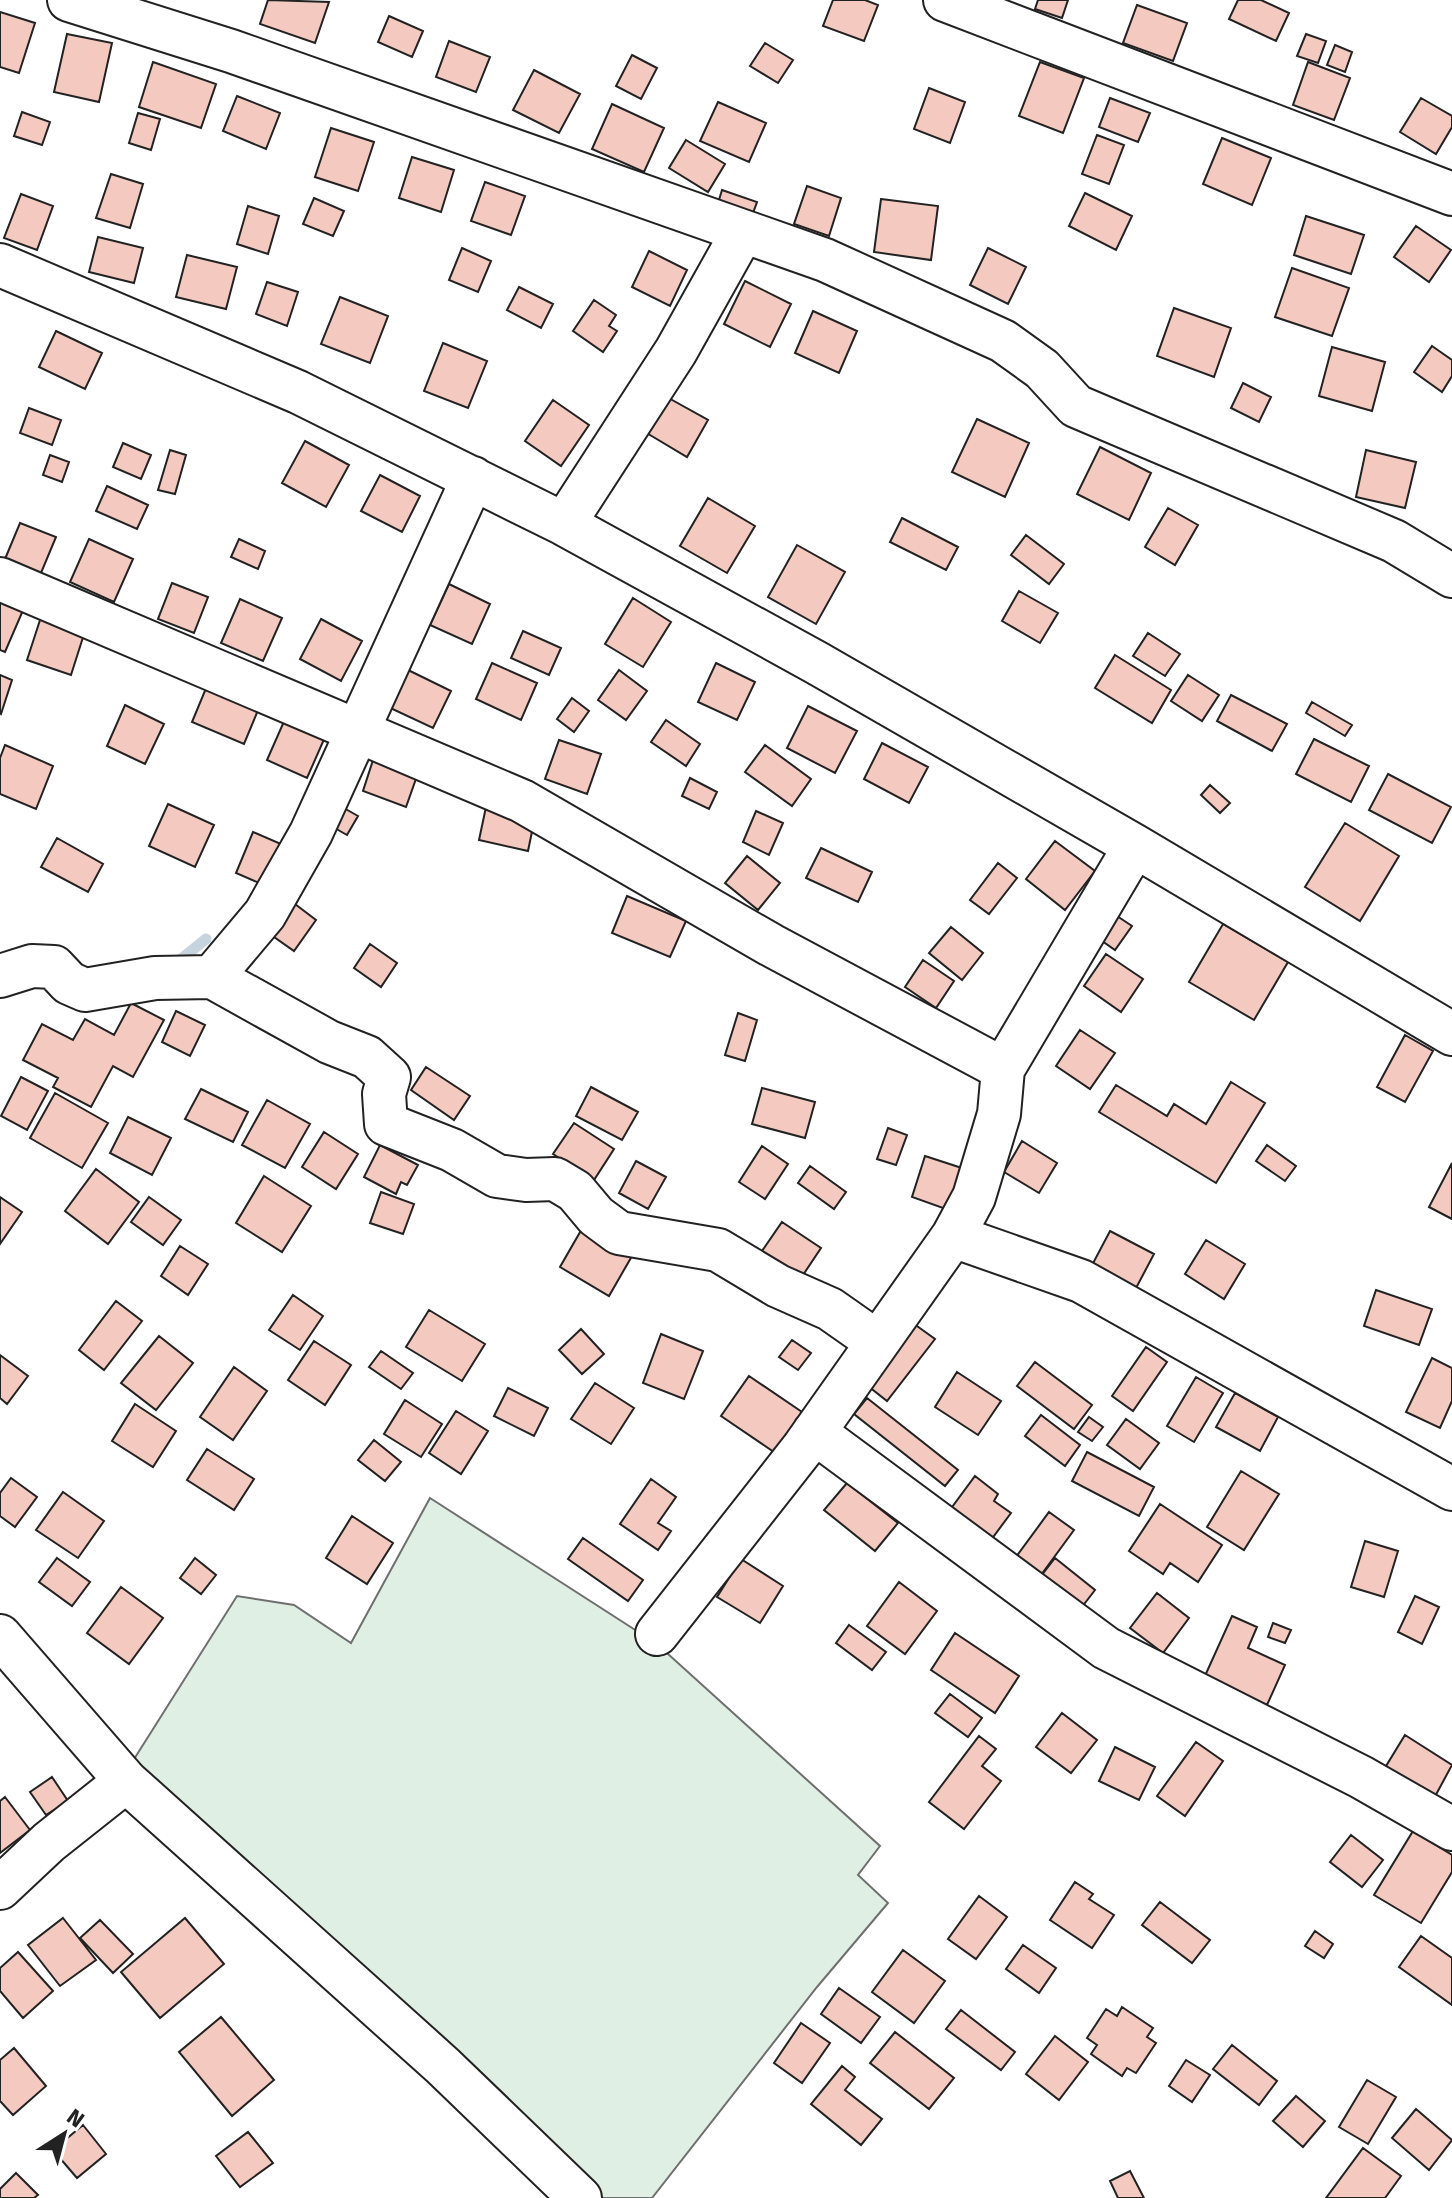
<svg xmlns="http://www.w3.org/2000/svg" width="1452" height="2198" font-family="'Fira Sans',sans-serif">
  <rect width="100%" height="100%" fill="#fff"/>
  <path fill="#e0efe3" stroke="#6f6f6f" stroke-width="2" d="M430,1498L657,1644L880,1846L858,1875L888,1903L817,1987L652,2198H591L124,1775L237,1596L294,1605L351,1643Z"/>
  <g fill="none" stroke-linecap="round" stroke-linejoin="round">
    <path stroke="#c7d3dd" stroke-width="11" d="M175,964L206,939"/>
  </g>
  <path fill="#f3c9c0" stroke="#222" stroke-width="2" d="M268,0L329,2L315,43L260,24Z
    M833,0H865L878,5L864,41L823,26Z
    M1038,0H1068L1062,18L1035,9Z
    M1238,0H1261L1289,13L1276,41L1229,19Z
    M1137,5L1187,23L1173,61L1123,43Z
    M0,12L35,23L19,73L0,67Z
    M389,16L423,31L412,57L378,42Z
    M67,34L112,43L99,102L54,92Z
    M1306,34L1326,41L1318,63L1297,56Z
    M449,41L490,57L476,92L436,77Z
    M765,43L793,60L778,83L750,66Z
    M1335,45L1352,52L1345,72L1327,65Z
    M632,55L657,68L641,99L616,86Z
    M153,62L216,84L201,128L139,107Z
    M1040,62L1084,78L1063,133L1019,116Z
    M1308,62L1350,78L1334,120L1293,105Z
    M534,70L580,94L559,133L513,110Z
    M929,88L965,102L950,143L914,129Z
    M237,96L280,113L266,149L223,131Z
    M1110,98L1150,113L1138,142L1099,127Z
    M1421,98L1452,116V127L1436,154L1400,132Z
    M718,102L766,123L749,162L700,141Z
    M612,104L664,128L644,172L592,149Z
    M22,112L50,122L42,145L14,136Z
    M138,113L160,119L151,150L129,143Z
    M331,128L374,142L358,191L315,177Z
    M1097,135L1124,145L1109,184L1082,174Z
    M1222,138L1271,158L1252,205L1203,184Z
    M686,140L725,164L708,192L669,168Z
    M412,157L454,170L441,212L399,198Z
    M111,174L143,184L130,228L96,218Z
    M485,182L525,196L511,235L471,221Z
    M807,186L841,198L829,236L794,224Z
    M722,190L757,202L749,224L715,213Z
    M1085,193L1132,216L1116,250L1069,226Z
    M21,194L53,206L37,250L4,238Z
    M314,198L344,211L333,236L303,224Z
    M881,199L938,206L931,260L874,252Z
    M248,206L279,216L268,254L237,244Z
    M1306,216L1364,235L1351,274L1294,255Z
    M1416,226L1451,250L1429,282L1394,257Z
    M98,237L143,248L134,283L89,272Z
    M462,248L491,261L478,292L449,280Z
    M988,248L1026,267L1008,304L970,285Z
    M649,251L687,270L670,306L632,287Z
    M187,255L237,267L226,309L176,297Z
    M1292,268L1349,288L1332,336L1275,317Z
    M745,281L791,304L770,347L724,324Z
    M267,282L298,292L287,326L256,314Z
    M519,287L553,304L541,328L507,310Z
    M340,297L388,316L370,363L321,344Z
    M594,300L616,315L609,326L617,331L603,352L573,331Z
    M1174,308L1231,328L1214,377L1157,356Z
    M813,311L857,331L839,373L795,353Z
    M56,331L102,353L85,389L39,367Z
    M443,343L487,361L468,408L424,391Z
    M1432,346L1452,360V376L1442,392L1414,372Z
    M1332,347L1385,362L1372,411L1319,396Z
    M1243,383L1271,397L1259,422L1231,408Z
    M665,396L708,420L687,457L645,432Z
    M553,400L589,425L561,466L525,441Z
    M29,408L61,420L52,445L20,433Z
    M977,419L1029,443L1005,497L952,472Z
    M305,441L349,465L326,507L282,483Z
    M123,443L151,455L141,479L113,467Z
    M1100,447L1151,473L1129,520L1077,494Z
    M170,450L186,455L175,494L158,490Z
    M1366,450L1416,462L1405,508L1356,497Z
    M50,455L69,462L62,482L43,475Z
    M380,475L420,496L402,532L361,511Z
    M107,486L148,505L137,529L96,511Z
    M708,498L755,526L727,573L680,546Z
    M1168,508L1198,525L1175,565L1145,547Z
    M902,518L958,547L946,570L890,542Z
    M20,523L56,537L41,573L5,559Z
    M1026,535L1064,564L1049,584L1011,555Z
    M89,539L133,559L114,602L70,582Z
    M239,539L265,551L258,569L231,557Z
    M797,545L845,572L816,624L768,597Z
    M172,583L208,597L194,633L158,619Z
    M449,584L490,604L472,644L430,625Z
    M1019,591L1058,613L1040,643L1002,621Z
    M0,598L24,608L5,652L0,650Z
    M633,598L671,622L643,667L605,644Z
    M240,599L282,618L263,661L221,643Z
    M41,617L85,631L71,675L27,660Z
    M321,619L362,641L341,681L300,659Z
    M523,631L561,648L549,675L511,658Z
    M1148,633L1180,654L1165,676L1133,656Z
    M1115,655L1171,690L1152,723L1095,688Z
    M492,663L537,683L521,720L476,699Z
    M716,663L755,682L737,720L698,702Z
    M404,668L451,691L433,728L386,706Z
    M619,670L647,691L626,720L598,700Z
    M0,675L12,680L1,714L0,713Z
    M1188,675L1219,695L1202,721L1171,701Z
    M209,681L261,703L244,744L192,722Z
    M1231,695L1287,724L1272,751L1217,721Z
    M572,698L589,711L574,732L557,719Z
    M1312,702L1352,725L1345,736L1306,713Z
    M125,705L164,724L145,764L107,746Z
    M808,706L857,731L835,773L787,748Z
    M289,710L329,728L307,778L267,760Z
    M666,720L700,744L686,766L651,742Z
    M1314,739L1369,766L1351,802L1296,774Z
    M559,740L601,754L587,794L545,779Z
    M882,743L928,767L909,803L864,779Z
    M5,745L53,766L36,809L0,794V758Z
    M765,745L811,779L792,806L745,772Z
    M374,757L418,773L406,807L363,791Z
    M1388,774L1451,807L1432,843L1369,810Z
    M690,778L717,792L709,809L682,796Z
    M1210,785L1230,803L1220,813L1201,795Z
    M335,803L358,816L347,835L324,822Z
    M168,804L214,825L195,867L149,846Z
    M486,807L535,817L528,851L479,840Z
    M756,811L783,823L769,855L743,842Z
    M1345,823L1399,856L1360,921L1305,887Z
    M253,832L281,844L264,885L236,873Z
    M57,838L103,864L88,892L41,867Z
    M1055,841L1095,871L1065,910L1026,879Z
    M821,848L872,872L858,902L806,878Z
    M747,856L780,883L758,910L725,883Z
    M998,863L1017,878L989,914L970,900Z
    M627,896L686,921L670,957L612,933Z
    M291,901L316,920L294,951L267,932Z
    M1111,912L1132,926L1115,950L1095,936Z
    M1223,924L1288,962L1254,1020L1189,982Z
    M951,927L983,953L962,980L929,953Z
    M370,944L397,963L381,987L354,968Z
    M1106,954L1143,979L1121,1012L1084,986Z
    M923,960L954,981L936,1008L905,987Z
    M131,1003L164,1020L133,1077L113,1066L91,1107L53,1087L58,1078L23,1060L42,1024L73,1040L85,1019L114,1035Z
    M176,1011L205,1025L190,1056L162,1042Z
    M738,1013L757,1020L745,1061L725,1055Z
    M1080,1030L1115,1053L1090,1089L1056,1066Z
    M1405,1035L1433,1051L1405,1102L1377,1087Z
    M426,1067L470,1096L454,1120L411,1090Z
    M21,1077L48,1091L27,1130L1,1116Z
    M1231,1082L1265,1103L1216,1183L1099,1112L1116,1085L1167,1116L1174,1104L1206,1124Z
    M591,1087L638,1112L622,1140L576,1116Z
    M762,1088L815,1102L805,1138L752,1124Z
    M201,1089L248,1112L233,1142L185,1119Z
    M55,1093L108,1123L82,1168L30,1138Z
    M267,1100L310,1124L285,1168L242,1145Z
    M128,1117L171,1138L152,1175L110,1153Z
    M574,1123L614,1149L594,1180L553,1154Z
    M888,1128L907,1135L896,1165L877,1159Z
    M324,1132L358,1154L336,1189L302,1167Z
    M1022,1141L1057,1163L1039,1193L1004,1172Z
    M380,1145L418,1165L407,1185L401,1182L396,1194L364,1177Z
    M1267,1145L1296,1166L1285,1181L1256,1161Z
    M762,1146L788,1164L765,1199L739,1182Z
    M925,1156L971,1171L957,1213L912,1197Z
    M636,1161L666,1177L648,1209L619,1193Z
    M1452,1163V1219L1429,1207Z
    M810,1166L846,1192L834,1209L798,1183Z
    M96,1169L139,1202L108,1244L65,1211Z
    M264,1176L311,1206L282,1252L236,1223Z
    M381,1192L414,1204L403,1234L370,1223Z
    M0,1197L22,1212L0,1244Z
    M149,1197L181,1220L163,1245L131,1222Z
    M782,1222L821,1248L801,1278L762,1251Z
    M583,1227L632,1256L609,1296L560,1267Z
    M1110,1231L1154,1254L1135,1290L1091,1267Z
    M1206,1240L1245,1264L1224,1299L1185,1274Z
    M180,1246L208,1264L188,1295L161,1276Z
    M1376,1290L1432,1309L1419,1345L1364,1326Z
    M293,1295L323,1316L300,1350L269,1330Z
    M116,1301L142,1321L104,1370L79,1350Z
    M429,1310L485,1344L462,1381L406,1347Z
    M910,1321L935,1339L887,1401L863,1382Z
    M581,1329L604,1354L582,1374L559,1350Z
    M661,1334L703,1351L684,1399L643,1383Z
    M159,1336L193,1363L156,1410L121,1383Z
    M792,1340L811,1353L798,1370L779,1357Z
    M314,1341L351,1365L325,1405L288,1380Z
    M1146,1347L1167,1362L1133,1411L1112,1396Z
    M381,1351L413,1373L401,1389L369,1367Z
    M0,1355L28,1376L7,1404L0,1398Z
    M1432,1358L1452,1368V1401L1440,1428L1406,1412Z
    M1035,1362L1092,1405L1074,1429L1017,1386Z
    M234,1367L267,1391L233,1440L200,1417Z
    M957,1372L1001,1401L978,1435L935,1407Z
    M749,1376L802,1412L774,1452L721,1416Z
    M1196,1377L1223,1393L1194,1442L1167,1426Z
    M595,1383L634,1408L611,1444L571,1419Z
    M508,1388L548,1408L534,1436L494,1416Z
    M1235,1393L1278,1417L1260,1451L1216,1427Z
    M867,1398L958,1470L945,1486L854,1414Z
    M405,1400L442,1424L421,1457L384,1434Z
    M135,1404L176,1431L153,1467L112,1441Z
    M456,1411L488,1431L461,1474L429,1453Z
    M1041,1415L1080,1445L1065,1466L1025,1436Z
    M1089,1417L1103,1427L1092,1441L1078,1432Z
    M1126,1419L1159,1443L1140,1469L1107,1445Z
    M374,1440L401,1462L385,1481L358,1460Z
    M207,1449L254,1479L234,1510L187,1480Z
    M1087,1452L1154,1487L1139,1516L1072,1481Z
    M1241,1471L1279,1494L1244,1550L1207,1527Z
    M975,1476L998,1494L994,1501L1011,1513L985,1548L944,1518Z
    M11,1478L37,1497L15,1527L0,1516V1493Z
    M651,1479L676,1497L658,1523L671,1531L658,1550L620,1524Z
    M847,1483L898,1523L875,1551L824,1510Z
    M63,1492L104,1521L78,1558L36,1530Z
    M1160,1504L1222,1545L1198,1582L1170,1563L1163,1574L1129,1551Z
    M1049,1512L1074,1530L1041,1575L1016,1557Z
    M352,1516L393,1543L367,1584L326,1558Z
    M583,1538L643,1580L628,1601L568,1559Z
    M1365,1541L1398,1551L1384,1597L1351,1587Z
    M57,1558L90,1582L72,1606L39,1582Z
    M195,1558L216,1575L201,1594L180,1578Z
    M1055,1558L1095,1590L1078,1612L1038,1580Z
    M741,1559L783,1586L760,1623L717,1597Z
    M899,1582L937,1611L905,1654L867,1626Z
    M121,1587L163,1618L129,1664L87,1633Z
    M1157,1593L1189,1618L1163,1653L1130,1628Z
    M1415,1596L1439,1607L1422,1644L1398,1632Z
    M1232,1616L1257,1627L1248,1648L1285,1665L1267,1705L1204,1678Z
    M1273,1623L1291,1630L1285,1643L1268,1637Z
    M849,1625L886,1652L872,1670L836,1643Z
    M955,1633L1019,1676L995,1713L931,1670Z
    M950,1694L982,1718L968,1737L935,1713Z
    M1062,1713L1097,1740L1071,1773L1036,1747Z
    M1405,1735L1452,1765L1432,1802L1383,1771Z
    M979,1736L996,1749L982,1766L1001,1781L964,1829L929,1802Z
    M1196,1742L1223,1761L1185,1816L1157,1796Z
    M1115,1747L1155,1767L1139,1800L1099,1781Z
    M52,1777L68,1801L46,1815L30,1792Z
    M5,1797L30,1830L0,1853V1801Z
    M1413,1831L1452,1855V1872L1421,1923L1374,1895Z
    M1351,1835L1383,1860L1362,1887L1330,1862Z
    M1075,1882L1093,1894L1089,1899L1114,1915L1092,1948L1050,1920Z
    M979,1896L1007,1917L976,1959L948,1939Z
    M1160,1902L1210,1940L1192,1963L1142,1925Z
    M63,1918L96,1960L60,1986L28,1945Z
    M185,1918L224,1964L160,2018L121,1972Z
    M100,1920L133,1954L113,1973L80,1938Z
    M1315,1931L1333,1944L1324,1958L1305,1946Z
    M1421,1936L1452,1958V2005L1399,1967Z
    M1023,1945L1056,1968L1039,1993L1006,1969Z
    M903,1950L945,1981L914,2023L872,1992Z
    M18,1952L53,1991L23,2018L0,1991V1968Z
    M839,1988L880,2017L861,2043L821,2014Z
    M1122,2007L1153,2028L1147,2037L1156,2043L1136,2073L1127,2068L1122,2076L1091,2054L1097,2045L1087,2038L1106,2009L1117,2016Z
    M961,2010L1015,2052L1001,2070L946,2029Z
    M221,2017L274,2080L232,2116L179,2052Z
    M801,2023L830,2043L802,2083L774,2063Z
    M895,2032L954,2078L929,2109L870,2063Z
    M1055,2036L1088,2062L1059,2100L1026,2074Z
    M1232,2045L1277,2081L1259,2105L1213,2069Z
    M14,2048L46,2086L13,2115L0,2101V2060Z
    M1186,2060L1210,2075L1192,2102L1169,2086Z
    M842,2066L855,2077L845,2090L882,2119L861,2145L811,2104Z
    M1367,2080L1396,2097L1368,2144L1339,2127Z
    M1296,2096L1325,2121L1303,2147L1273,2121Z
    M1416,2109L1452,2140L1429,2170L1392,2138Z
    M83,2125L106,2154L77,2178L53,2150Z
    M248,2132L273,2163L240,2187L216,2156Z
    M1363,2148L1401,2176L1385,2198H1326Z
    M1130,2171L1144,2198H1118L1110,2181Z
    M16,2173L38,2195L34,2198H0V2189Z"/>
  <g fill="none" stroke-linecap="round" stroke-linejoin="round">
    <g stroke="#222" stroke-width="46">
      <path id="minor" d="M69,0L231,51L825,260L1003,341L1042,369L1076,406L1394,541L1452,576
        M945,0L1452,194
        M0,265L298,392L564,524L817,663L1135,846L1452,1034
        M473,478L311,833L265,914L212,977L329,1042L367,1057L389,1077L384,1094L386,1124L452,1150L497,1176L526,1180L555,1179L575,1191L596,1216L619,1233L718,1250L778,1286L830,1309L877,1342
        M564,524L676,351L742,233
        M0,579L522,801L771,945L1003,1069
        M0,976L32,966L54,967L69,983L85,990L155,978L212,977
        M953,1236L1081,1281L1452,1489
        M814,1432L1106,1648L1361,1777L1452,1829
        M657,1634L803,1448L953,1236L974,1197L999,1114L1003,1069L1135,846
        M0,1636L126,1781L443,2066L580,2198
        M0,1888L49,1842L126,1781"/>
    </g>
    <use href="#minor" stroke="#fff" stroke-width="42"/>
  </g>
  <g transform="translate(64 2134) rotate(36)" stroke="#ffffff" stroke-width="6" paint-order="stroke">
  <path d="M0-6L14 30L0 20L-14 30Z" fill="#222222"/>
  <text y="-12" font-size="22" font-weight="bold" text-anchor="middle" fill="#222222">N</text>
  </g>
</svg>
